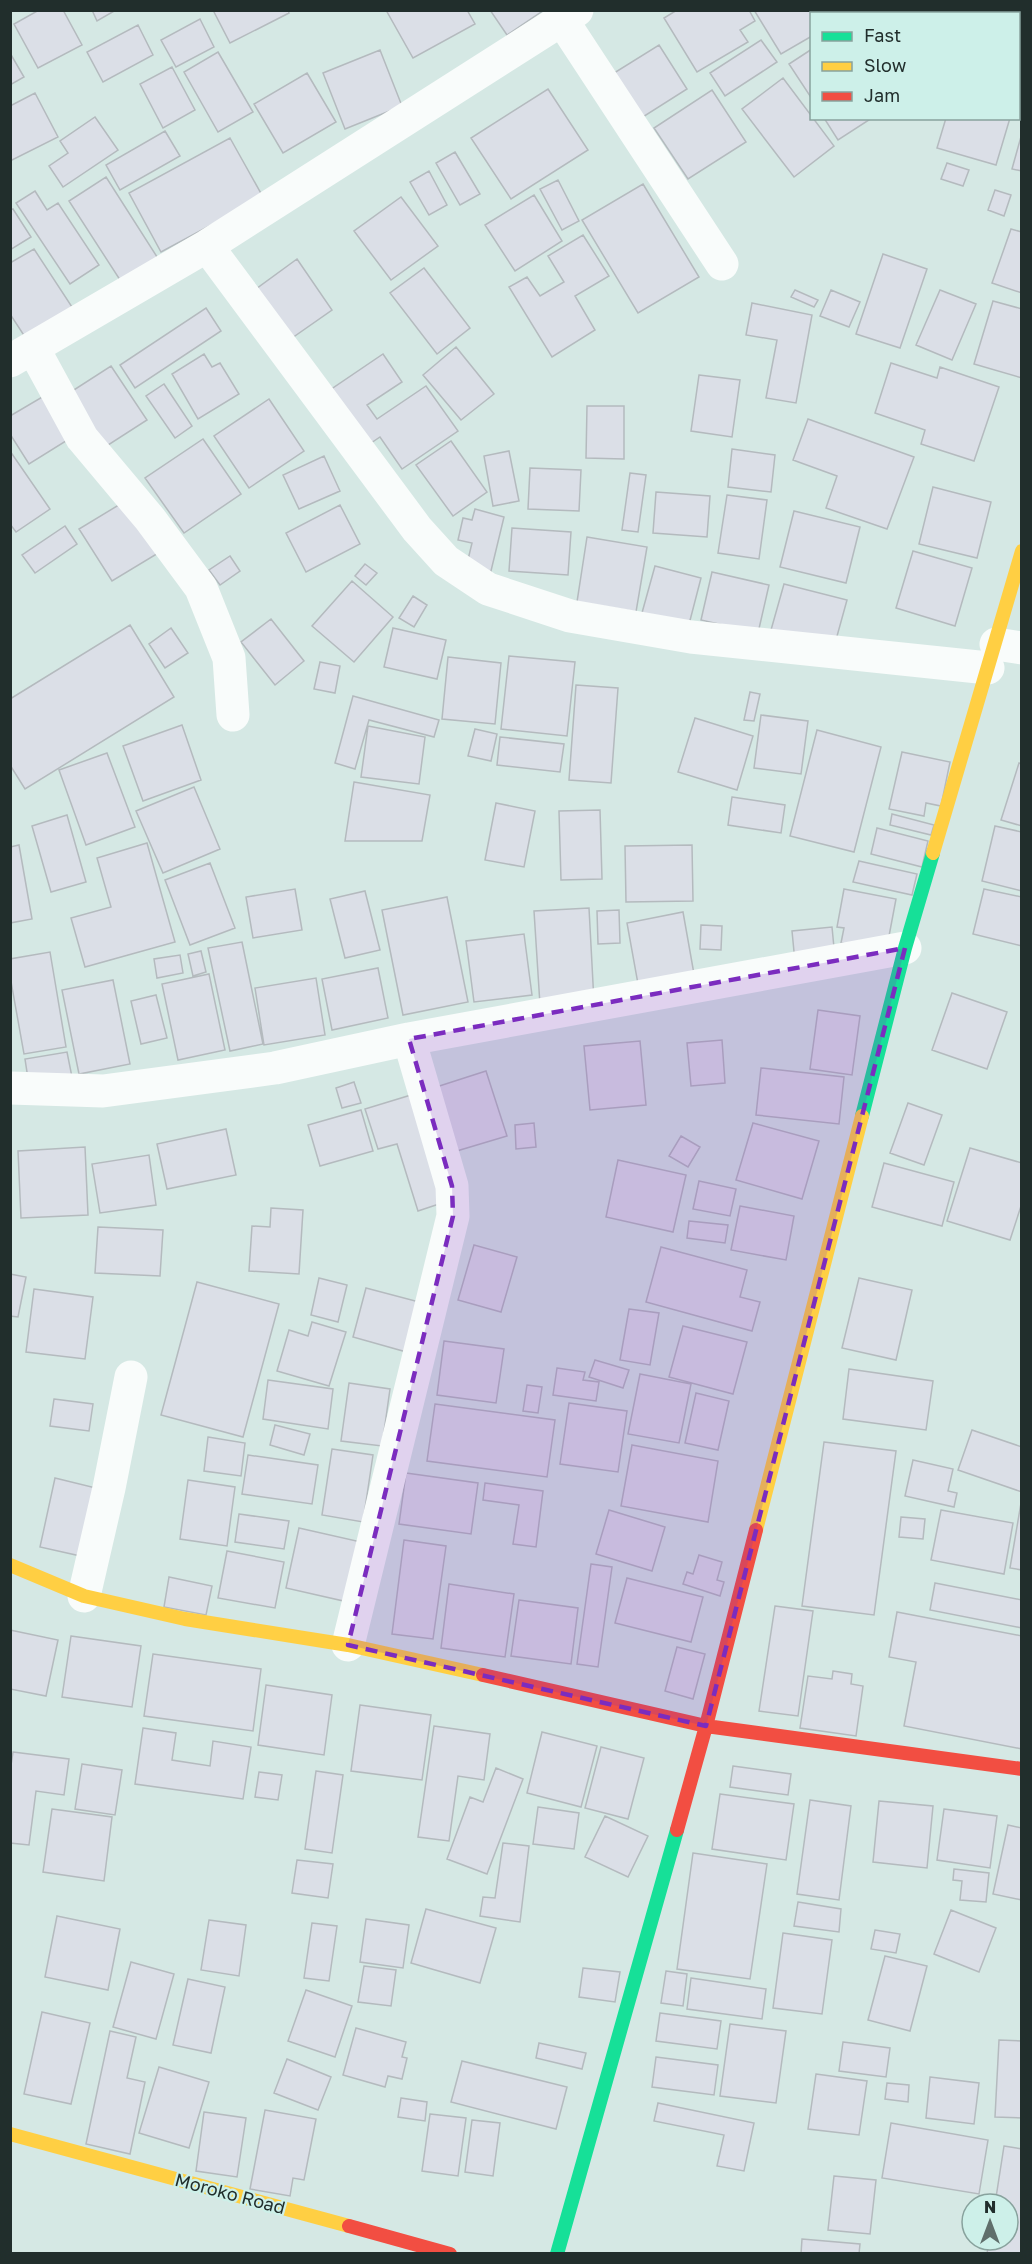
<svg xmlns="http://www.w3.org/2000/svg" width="1032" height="2264" font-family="'Golos Text',sans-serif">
  <rect width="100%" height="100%" fill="#d5e8e4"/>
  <path fill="#dbdfe7" stroke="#b4babe" stroke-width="1.5" d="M39,10H63L82,45L38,68L14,24Z
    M92,10H116L97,21Z
    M213,10H288L289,13L230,43Z
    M386,10H467L475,24L413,58Z
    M490,10H544L507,35Z
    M677,10H749L755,21L740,30L748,42L697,72L664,18Z
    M754,10H826L828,14H812V36L781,54Z
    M200,19L214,47L176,67L161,40Z
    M138,25L153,55L103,82L87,52Z
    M761,40L777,62L725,96L710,73Z
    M659,45L687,89L635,122L606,78Z
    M812,49V99L789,64Z
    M380,50L402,106L345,129L323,73Z
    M218,52L253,112L218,132L184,72Z
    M10,53L24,77L10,85Z
    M172,67L195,110L163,128L140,84Z
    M307,73L336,122L283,153L254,104Z
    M783,78L834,146L794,177L742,109Z
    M548,89L588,150L511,199L471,138Z
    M712,90L746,142L688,179L654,128Z
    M35,93L58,137L10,161V106Z
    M95,117L118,150L63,187L49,166L68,153L60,141Z
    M824,118H872L838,140Z
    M946,118H1010L996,165L937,148Z
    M165,131L180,156L120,190L106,165Z
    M1022,133V171L1012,169Z
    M230,138L263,197L161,252L129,193Z
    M455,152L480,194L460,205L436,163Z
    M947,163L969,170L963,186L941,179Z
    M429,171L447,205L429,215L410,182Z
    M106,177L159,260L122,283L69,201Z
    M558,180L579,221L562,230L540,189Z
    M643,184L699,277L638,313L582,220Z
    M995,190L1011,195L1004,216L988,210Z
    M35,191L47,210L58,203L99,265L70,284L16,203Z
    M534,195L562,241L515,271L485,225Z
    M401,197L438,246L391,280L354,231Z
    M13,209L31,237L10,250V210Z
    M1011,229L1022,232V293L992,283Z
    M583,235L609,276L575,296L595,330L552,357L509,287L527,277L540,296L564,282L548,256Z
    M34,249L74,310L27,340L10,314V263Z
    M883,254L927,269L900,348L856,334Z
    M297,259L332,310L292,338L256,289Z
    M424,268L470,328L437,354L390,293Z
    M795,290L818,300L814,307L791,297Z
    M831,290L860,302L849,327L820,316Z
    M940,290L976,304L952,360L916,345Z
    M993,301L1022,309V378L974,364Z
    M752,303L812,315L796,403L766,398L777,340L746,335Z
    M206,308L221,331L135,388L120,365Z
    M456,347L494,394L461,420L423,375Z
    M204,354L212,367L220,363L239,394L198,419L172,374Z
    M383,354L402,382L367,405L377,419L426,386L458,431L402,469L380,437L368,445L330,390Z
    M891,363L937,378L940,367L999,387L974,461L921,444L925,430L875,413Z
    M111,366L147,420L102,449L66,395Z
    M699,375L740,380L732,437L691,431Z
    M164,384L192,426L175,438L146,396Z
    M49,393L74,436L29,464L10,434V416Z
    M269,399L304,451L249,488L214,436Z
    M587,406H624V459L586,458Z
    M808,419L914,457L887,529L826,508L837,476L793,460Z
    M203,439L241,494L184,533L145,478Z
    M451,441L487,492L453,516L416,465Z
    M732,449L775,455L771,492L728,487Z
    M10,451L50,509L16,532L10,524Z
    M509,451L519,501L493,506L484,456Z
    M324,456L340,491L299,509L283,475Z
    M530,468L581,470L579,511L528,509Z
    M630,473L646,475L638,532L622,530Z
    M933,487L991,502L977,558L919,544Z
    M656,492L710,496L707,537L653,533Z
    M727,495L767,500L759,559L718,553Z
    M127,500L160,552L112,581L79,529Z
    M340,505L360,544L306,572L286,533Z
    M475,509L504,517L490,575L466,568L472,543L458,540L463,518L472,520Z
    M794,511L860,527L846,583L780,567Z
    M65,526L77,544L35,573L22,555Z
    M512,528L571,532L568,575L509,571Z
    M587,537L647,547L636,612L577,602Z
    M913,551L972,568L955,626L896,608Z
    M230,556L240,571L220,585L209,570Z
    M365,564L377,573L366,585L355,576Z
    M655,566L701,578L687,632L640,620Z
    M712,572L769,585L758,633L701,620Z
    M352,581L393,617L354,662L312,626Z
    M784,584L847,600L834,647L771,630Z
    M413,596L427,605L414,627L399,618Z
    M271,619L304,661L275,685L241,642Z
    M130,625L174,697L25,789L10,765V699Z
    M171,628L188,653L165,668L149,644Z
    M393,628L446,640L437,679L384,667Z
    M509,656L575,662L567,736L501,729Z
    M448,657L501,663L495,724L442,719Z
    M320,662L340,666L335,693L314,689Z
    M576,685L618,688L611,783L569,780Z
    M750,692L760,694L754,721L744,720Z
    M353,696L439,720L434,737L369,720L355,769L335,763Z
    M761,715L808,721L801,774L754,768Z
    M695,718L753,736L737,790L678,772Z
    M182,725L201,780L143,801L123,746Z
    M368,726L425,737L419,784L361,777Z
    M475,729L497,734L491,761L468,756Z
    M817,730L881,747L854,852L790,836Z
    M500,737L564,744L560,772L497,765Z
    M902,752L950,762L941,806L926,803L924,816L889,809Z
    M107,753L135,827L86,845L59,770Z
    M1019,763L1022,764V826L1001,820Z
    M354,782L430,795L422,841H345Z
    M194,787L220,849L163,873L136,811Z
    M732,797L785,805L781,833L728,825Z
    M496,803L535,811L524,867L485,860Z
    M600,810L602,879L561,880L559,811Z
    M892,814L934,825L931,835L890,825Z
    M67,815L86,882L51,892L32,826Z
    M995,826L1022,832V891L982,881Z
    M877,828L928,841L922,867L871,854Z
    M147,843L175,942L85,967L71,918L111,907L97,858Z
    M19,845L32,919L10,923V847Z
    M692,845L693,901L626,902L625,846Z
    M859,861L917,874L912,895L853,882Z
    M210,863L235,928L190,945L165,880Z
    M295,889L302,930L253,938L246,897Z
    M844,889L896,899L886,952L841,943L844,928L837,927Z
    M984,889L1022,897V946L973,934Z
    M365,891L380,950L345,958L330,899Z
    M447,897L468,1002L403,1015L382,910Z
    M589,908L594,1002L540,1005L534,911Z
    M619,910L620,943L598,944L597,911Z
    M683,912L694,974L638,984L627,923Z
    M701,925L722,926L721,950L700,949Z
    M832,927L835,958L795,962L792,931Z
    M524,934L532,995L474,1002L466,941Z
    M242,942L263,1044L230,1051L208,948Z
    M201,951L206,972L193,976L188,954Z
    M50,952L66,1047L24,1054L10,976V959Z
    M180,955L183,973L157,978L154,959Z
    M378,968L388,1018L332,1030L322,979Z
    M209,974L225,1050L178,1060L162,984Z
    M316,978L325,1035L264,1045L255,988Z
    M113,980L130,1064L79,1074L62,990Z
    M952,993L1007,1012L987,1069L932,1050Z
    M156,995L167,1038L141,1044L131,1001Z
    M818,1010L860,1016L852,1075L810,1069Z
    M722,1040L725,1083L691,1086L687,1043Z
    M640,1041L646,1105L590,1110L584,1046Z
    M67,1052L72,1077L29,1085L25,1059Z
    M761,1068L844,1077L839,1124L756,1115Z
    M486,1071L507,1136L450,1153L430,1089Z
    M354,1082L361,1103L342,1108L336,1088Z
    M411,1095L445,1202L418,1211L397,1144L378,1149L365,1109Z
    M908,1103L942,1115L924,1165L890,1153Z
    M361,1110L373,1151L320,1166L308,1125Z
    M534,1123L536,1147L516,1149L515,1125Z
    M753,1123L819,1141L802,1199L736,1180Z
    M226,1129L236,1175L167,1189L157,1144Z
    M681,1136L700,1147L688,1167L669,1156Z
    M85,1147L88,1215L21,1218L18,1151Z
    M970,1148L1022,1163V1203L1010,1240L947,1221Z
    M149,1155L156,1205L100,1213L92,1164Z
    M618,1160L686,1175L673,1232L606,1217Z
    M884,1163L954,1182L942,1226L872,1207Z
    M699,1181L736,1189L730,1216L693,1209Z
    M740,1206L794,1216L786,1260L731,1250Z
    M271,1208L303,1210L299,1274L249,1271L252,1226L270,1227Z
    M689,1221L728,1225L725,1243L687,1238Z
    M98,1227L163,1230L160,1276L95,1273Z
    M474,1245L517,1257L501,1312L458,1300Z
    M661,1247L747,1270L740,1297L760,1302L752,1331L646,1302Z
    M10,1274L26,1277L18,1317L10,1316Z
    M319,1278L347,1285L338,1322L311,1315Z
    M859,1278L912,1290L896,1360L842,1348Z
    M197,1282L279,1304L243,1437L161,1415Z
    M366,1288L423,1303L410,1353L353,1337Z
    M34,1289L93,1297L85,1359L26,1352Z
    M629,1309L659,1313L650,1365L620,1360Z
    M312,1322L346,1332L329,1386L277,1371L289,1330L308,1336Z
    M683,1326L747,1342L733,1394L669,1377Z
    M444,1341L504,1349L496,1403L437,1395Z
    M595,1360L629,1370L623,1388L589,1377Z
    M557,1368L585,1372L583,1380L599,1382L596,1401L553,1395Z
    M849,1369L933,1381L926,1430L843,1419Z
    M640,1374L691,1384L679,1443L628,1434Z
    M268,1380L333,1389L328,1429L263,1419Z
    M349,1383L390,1389L382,1446L341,1441Z
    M527,1385L542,1387L538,1413L523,1411Z
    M696,1393L729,1401L718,1450L685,1443Z
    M54,1399L93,1404L89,1431L50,1426Z
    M569,1403L627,1411L618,1472L560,1464Z
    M435,1404L555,1420L547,1477L427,1461Z
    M275,1425L310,1434L304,1455L270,1445Z
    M972,1430L1022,1447V1492L958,1470Z
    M208,1437L245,1443L241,1476L204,1471Z
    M824,1442L896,1451L874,1615L802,1606Z
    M632,1445L718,1461L708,1522L621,1506Z
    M332,1449L373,1455L363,1522L322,1515Z
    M248,1455L318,1465L312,1504L242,1494Z
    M913,1460L953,1469L948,1491L957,1493L954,1507L905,1496Z
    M406,1473L478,1483L471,1534L399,1524Z
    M55,1478L100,1489L85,1557L40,1547Z
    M188,1480L235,1487L227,1546L180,1539Z
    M485,1483L543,1491L536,1547L513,1544L519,1505L483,1500Z
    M1021,1503H1022V1570L1010,1568Z
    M609,1510L665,1527L652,1571L596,1554Z
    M941,1510L1013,1523L1004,1574L931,1560Z
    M239,1514L289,1521L284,1549L235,1542Z
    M901,1517L925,1519L923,1539L899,1537Z
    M299,1528L361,1542L348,1602L286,1588Z
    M404,1540L446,1546L433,1639L392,1634Z
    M227,1551L284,1562L275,1608L218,1598Z
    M699,1555L722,1562L717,1580L724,1582L720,1596L683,1584L687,1572L693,1574Z
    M591,1564L612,1567L598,1667L577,1664Z
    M169,1577L212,1586L206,1615L164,1607Z
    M627,1578L703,1597L691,1642L615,1623Z
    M935,1583L1022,1600V1628L930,1610Z
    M449,1584L514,1594L505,1657L441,1648Z
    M519,1600L578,1608L571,1664L511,1656Z
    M775,1606L813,1611L798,1716L759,1711Z
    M897,1612L1022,1636V1749L904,1726L916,1662L889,1657Z
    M10,1630L58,1640L46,1696L10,1689Z
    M71,1636L141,1646L132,1707L62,1697Z
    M677,1647L705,1654L693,1699L665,1691Z
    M153,1654L261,1669L253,1731L144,1716Z
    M833,1671L852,1674L851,1684L863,1686L856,1736L800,1728L808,1676L832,1679Z
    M266,1685L332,1695L324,1755L258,1745Z
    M360,1705L431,1715L422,1780L351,1771Z
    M434,1726L490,1734L484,1780L458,1776L449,1841L418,1837Z
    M143,1728L176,1733L172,1760L210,1766L213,1741L251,1747L243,1799L135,1784Z
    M542,1732L597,1746L581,1807L527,1793Z
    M601,1747L644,1758L628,1819L585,1808Z
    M13,1752L69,1759L64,1795L36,1791L29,1845L10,1843V1772Z
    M82,1764L122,1770L115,1815L75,1809Z
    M733,1766L791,1774L788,1795L730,1787Z
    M496,1768L523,1779L487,1874L447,1859L470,1797L483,1802Z
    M316,1771L343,1775L332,1853L305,1849Z
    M259,1772L282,1775L278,1800L255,1797Z
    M720,1794L794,1804L786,1860L712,1849Z
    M810,1800L851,1806L839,1900L797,1894Z
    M879,1801L933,1806L927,1868L873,1862Z
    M538,1807L579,1813L574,1849L533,1844Z
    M52,1809L112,1817L104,1881L43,1872Z
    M944,1809L997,1816L990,1868L937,1860Z
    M605,1816L648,1836L628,1877L585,1857Z
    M1008,1825L1022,1828V1900L993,1894Z
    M503,1843L529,1846L520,1922L480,1916L483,1897L495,1898Z
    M693,1853L767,1864L750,1979L677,1969Z
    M297,1860L333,1864L328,1898L292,1893Z
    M954,1869L989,1873L986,1902L960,1900L962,1881L953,1880Z
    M798,1902L841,1909L839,1932L794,1926Z
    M426,1909L496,1928L480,1983L411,1963Z
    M951,1910L996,1928L979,1972L934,1954Z
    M57,1916L120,1929L108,1990L45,1977Z
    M366,1919L409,1925L403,1968L360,1962Z
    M209,1920L246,1925L239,1976L201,1970Z
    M312,1923L337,1926L329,1981L304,1978Z
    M875,1930L900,1934L896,1953L871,1949Z
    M783,1933L832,1940L822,2014L773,2008Z
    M885,1956L927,1966L910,2031L868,2020Z
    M131,1962L174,1974L156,2039L113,2027Z
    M364,1966L396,1970L391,2006L358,2002Z
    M583,1968L620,1972L615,2002L579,1997Z
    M666,1971L687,1974L683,2006L661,2003Z
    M691,1978L766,1989L762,2019L687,2009Z
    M188,1979L225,1987L211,2053L173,2045Z
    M306,1990L352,2006L335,2057L288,2041Z
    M42,2012L90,2023L71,2104L24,2094Z
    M660,2013L721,2021L717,2049L656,2041Z
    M730,2024L786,2031L776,2103L720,2096Z
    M356,2028L406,2042L402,2057L407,2058L402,2079L388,2076L385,2087L343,2075Z
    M110,2031L136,2037L127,2078L145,2082L130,2154L86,2144Z
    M999,2040L1022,2041V2118L995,2117Z
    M843,2042L890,2048L886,2077L839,2071Z
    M539,2043L586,2053L582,2069L536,2058Z
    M656,2057L718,2065L714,2095L652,2087Z
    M287,2059L331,2077L318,2110L274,2093Z
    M462,2061L567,2087L556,2129L451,2102Z
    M159,2067L209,2082L189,2148L139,2133Z
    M816,2074L867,2081L859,2135L808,2129Z
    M930,2077L979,2083L974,2124L926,2118Z
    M887,2083L909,2085L908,2102L885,2099Z
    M401,2098L427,2102L425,2121L398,2117Z
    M658,2103L754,2123L744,2171L717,2166L724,2135L654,2121Z
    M265,2110L316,2119L304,2180L293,2178L290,2196L250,2189Z
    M204,2112L246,2118L237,2177L196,2171Z
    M430,2114L466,2118L458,2176L422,2171Z
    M472,2120L500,2123L493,2176L465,2172Z
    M891,2123L988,2140L979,2194L882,2178Z
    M1004,2146L1022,2149V2254H987L989,2240H1008V2204H995Z
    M834,2176L876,2180L870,2234L828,2230Z
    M802,2239L860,2244L859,2254H801Z"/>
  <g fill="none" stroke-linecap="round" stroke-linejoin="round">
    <path stroke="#f9fcfb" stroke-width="33" d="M562,20L722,264
      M207,246L417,529L446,561L488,589L570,616L691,637L988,668
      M33,348L82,438L150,519L201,588L229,658L233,715
      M10,361L207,246L577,10
      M996,644L1022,648
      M10,1088L103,1091L275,1068L409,1039L905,948
      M84,1596L109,1488L131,1377
      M348,1645L453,1216L452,1186L409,1039"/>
    <path stroke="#16e098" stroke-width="14" d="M862,1116L905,948L933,853
      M557,2254L677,1830"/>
    <path stroke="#ffcf43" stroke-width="14" d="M933,853L1022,551
      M756,1530L862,1116
      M10,1565L84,1596L185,1619L348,1645L483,1675
      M10,2134L349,2226"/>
    <path stroke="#f24e42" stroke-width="14" d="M483,1675L706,1726L1022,1769
      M677,1830L706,1726L756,1530
      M349,2226L450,2254"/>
  </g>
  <path fill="#7b2cbf" fill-opacity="0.2" stroke="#7b2cbf" stroke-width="4.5" stroke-dasharray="12 8" stroke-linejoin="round" d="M905,948L706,1726L348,1645L453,1216L452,1186L409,1039Z"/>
  <g text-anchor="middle" stroke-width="4.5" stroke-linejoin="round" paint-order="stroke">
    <g font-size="18" fill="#212e2c" stroke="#cdf0e9">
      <text transform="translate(230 2194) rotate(15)" y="6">Moroko Road</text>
    </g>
  </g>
  <rect width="1032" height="2264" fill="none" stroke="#212e2c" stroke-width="24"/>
  <rect x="810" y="12" width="210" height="108" fill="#cdf0e9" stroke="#88a29d" stroke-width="1.5"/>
  <rect x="822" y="32" width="30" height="9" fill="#16e098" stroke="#88a29d" stroke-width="1.5"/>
  <text x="864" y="42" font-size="18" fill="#212e2c">Fast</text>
  <rect x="822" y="62" width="30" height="9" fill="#ffcf43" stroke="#88a29d" stroke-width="1.5"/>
  <text x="864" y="72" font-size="18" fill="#212e2c">Slow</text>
  <rect x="822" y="92" width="30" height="9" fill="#f24e42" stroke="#88a29d" stroke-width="1.5"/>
  <text x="864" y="102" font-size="18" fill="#212e2c">Jam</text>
  <g transform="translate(990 2222)"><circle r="28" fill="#cdf0e9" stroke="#88a29d" stroke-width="1.5"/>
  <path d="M0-4.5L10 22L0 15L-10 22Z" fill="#606f6c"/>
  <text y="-9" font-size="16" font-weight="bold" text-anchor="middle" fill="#212e2c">N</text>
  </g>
</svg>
